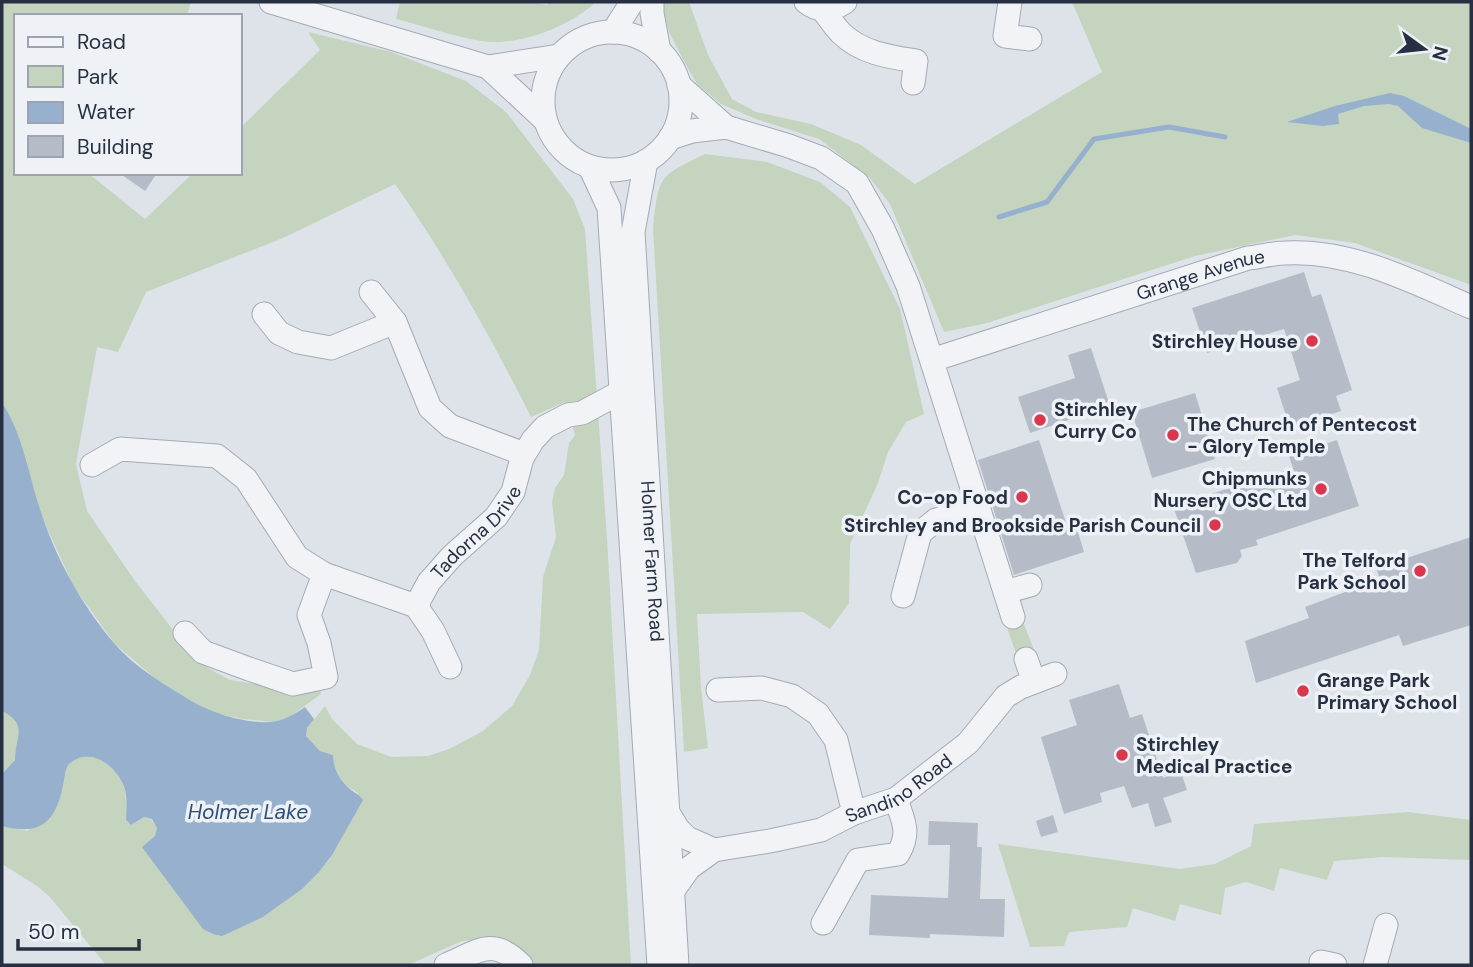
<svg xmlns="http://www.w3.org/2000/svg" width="1473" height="967" font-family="'DM Sans',sans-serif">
  <rect width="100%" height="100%" fill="#dee3e9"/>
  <path fill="#c4d4bf" d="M2,2H191L187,16H16V173H88L145,219L193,173H240V128L320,50L308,32L391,52L466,81L506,112L573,199L585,229L607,538L631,965H529L487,939L462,941L408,965H106L49,896L37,886L2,864V826L28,831C39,816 54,800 63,783C67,774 64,765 74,760C95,749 118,768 124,788C127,798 126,809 126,820L131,825L144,817L151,819L157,828L155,836L143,847L263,917C288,899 312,883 330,858C335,850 338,841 342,833C353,815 358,815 358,793C344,786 332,771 333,755L320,751L306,736L307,728L325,706L332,719L357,744L391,757L428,756L449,749L483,731L512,706L530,675L539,650L543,577L556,537L552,502L555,488L564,475L569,443L575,435L565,402L531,417C490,336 447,258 395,184L283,238L146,292L118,352L97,347L76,464L87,511L135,581L199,663L230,680L269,686L316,677L321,694L288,718L274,722L243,719L210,712L157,680L115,644L74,587L41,515L15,430L2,403Z
    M400,2H532L547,5L548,2H596C569,27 518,47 481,41C452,36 424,26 396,19Z
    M661,2H689L708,55L732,99L756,112L811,124L861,145L915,184L1102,72L1072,2H1471V285L1355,243L1295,235L1195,256L987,323L944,332L890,204L870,178L819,139L756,119L721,104L697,84L686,65L669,32Z
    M705,154L767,162L820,182L850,207L900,309L924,414L906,422L888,452L878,483L850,544L849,603L830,629L803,612L697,614L701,688L708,748L684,752L653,229C659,176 657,177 705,154Z
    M1022,619L1034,650L1017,656L1006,625Z
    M2,711C29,725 15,736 15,760L2,774Z
    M1408,812L1471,820V860L1383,857L1334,861L1327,880L1280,868L1274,891L1246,882L1225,888L1221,915L1180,904L1175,921L1133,908L1127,927L1069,932L1064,946L1030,947L998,844L1180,869L1215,864L1251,846L1254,824Z"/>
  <path fill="#96b0cd" d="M1390,93L1404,96L1471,129V143L1422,128L1398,106L1389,104L1364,106L1338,114L1339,124L1323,126L1287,122L1335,106Z
    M2,403C20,428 29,473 38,503C53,553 80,603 114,643C135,668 167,686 195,703C214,714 254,726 277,721C287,719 296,713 305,707L314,719L307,728L306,736L320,751L333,755C333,768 339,779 349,788C354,793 358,793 363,800L332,855L319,872L302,889L263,917L222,936L213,934L203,929L142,847L155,836L157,828L152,819L144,817L131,825L126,820C126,809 128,798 124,787C117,767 93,748 73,761C65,766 66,772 64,780C57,820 43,837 2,826V774L15,760C15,736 29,725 2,711Z"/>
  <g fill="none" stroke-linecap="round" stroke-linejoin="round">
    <path stroke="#96b0cd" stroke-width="5" d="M999,217L1047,202L1094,139L1169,127L1225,137"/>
  </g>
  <path fill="#b5bcc7" d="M119,173H157L145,191Z
    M1304,272L1312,297L1321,294L1352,390L1336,396L1341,411L1290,428L1277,388L1300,380L1284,329L1207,353L1192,308Z
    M1091,348L1110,406L1030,433L1018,397L1075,378L1068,355Z
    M1195,393L1215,459L1152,478L1132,412Z
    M1039,440L1070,535L1078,532L1084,552L1014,575L978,460Z
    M1337,440L1359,506L1256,540L1258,545L1240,550L1242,556L1237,563L1196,573L1173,506L1293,468L1289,456Z
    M1471,537V625L1403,646L1399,635L1256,683L1245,641L1309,618L1305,607L1380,579L1376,568Z
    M1119,684L1130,718L1142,714L1163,778L1181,772L1187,790L1163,798L1172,822L1155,827L1148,803L1132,808L1124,786L1100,793L1102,802L1064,814L1041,737L1077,725L1069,700Z
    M1053,815L1058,832L1041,837L1036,821Z
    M929,821L978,823L977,847H982L980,899H1005L1004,937L930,934V938L869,935L871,895L948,898L950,845H928Z"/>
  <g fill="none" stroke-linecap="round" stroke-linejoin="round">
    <g stroke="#a3aab4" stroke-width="25">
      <g id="minor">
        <path d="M271,2L488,67L545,120"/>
        <path d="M652,2V13L659,51"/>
        <path d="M806,2C820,13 831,11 845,2"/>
        <path d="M1010,2L1005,36L1030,39"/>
        <path d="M823,10C829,18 835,27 841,33C861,53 890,57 916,61L913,83"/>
        <path d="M613,32L632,2"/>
        <circle cx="612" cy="101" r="69"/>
        <path d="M488,67L559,56"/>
        <path d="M679,85L726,127"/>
        <path d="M670,138L692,131L726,127L789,146L821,158L857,183L883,229L908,286L1013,617"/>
        <path id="s1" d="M646,161L633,232L677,965"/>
        <path d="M590,167L609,208L659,965"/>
        <path d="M371,292L395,322"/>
        <path d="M264,314L279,333L298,342L331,348L395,322L430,408L450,426L524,454"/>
        <path id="s2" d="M932,360L1248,258C1260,257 1273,253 1285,253C1350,249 1414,282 1471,307"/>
        <path id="s3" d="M92,465L120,449L217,456L246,479L297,557L324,574L416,606L429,582L452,556L496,517L513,492L522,458L533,440L545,427L568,415L582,413L621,392"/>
        <path d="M1005,592L1030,585"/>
        <path d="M903,596L920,533L936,520L978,508"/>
        <path d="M416,606L433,631L450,667"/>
        <path d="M185,633L203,652L249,669L293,684L326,677L319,643L309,615L324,574"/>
        <path d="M1026,659L1034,682"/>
        <path d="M718,690L762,688L792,696L818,714L836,740L854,813"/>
        <path id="s4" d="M667,811L678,829L687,838L714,850L770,841L821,830L854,813L896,799L968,743L1006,696L1021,687L1055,674"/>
        <path d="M672,892L689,868L714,850"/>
        <path d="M823,923L858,860L898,854C911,832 903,821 896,799"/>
        <path d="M1321,962L1335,965"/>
        <path d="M446,965C476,953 492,935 521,965"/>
        <path d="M1375,965L1386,925"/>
      </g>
    </g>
    <use href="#minor" stroke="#f1f3f7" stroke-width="23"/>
  </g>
  <g fill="#da374f" stroke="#eef2f7" stroke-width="2.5">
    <circle cx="1312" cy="341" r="7"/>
    <circle cx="1040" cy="420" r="7"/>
    <circle cx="1173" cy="435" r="7"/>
    <circle cx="1321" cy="489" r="7"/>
    <circle cx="1022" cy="497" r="7"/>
    <circle cx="1215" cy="525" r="7"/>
    <circle cx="1420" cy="571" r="7"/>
    <circle cx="1303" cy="691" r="7"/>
    <circle cx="1122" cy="755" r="7"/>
  </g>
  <g text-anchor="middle" stroke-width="7" stroke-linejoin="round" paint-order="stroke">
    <g font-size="19" fill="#263042" stroke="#eef2f7">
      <text dy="7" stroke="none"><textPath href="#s2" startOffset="282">Grange Avenue</textPath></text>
      <text dy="7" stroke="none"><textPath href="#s3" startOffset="485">Tadorna Drive</textPath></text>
      <text dy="7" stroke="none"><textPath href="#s1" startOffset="402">Holmer Farm Road</textPath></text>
      <text dy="7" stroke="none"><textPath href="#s4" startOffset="261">Sandino Road</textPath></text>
    </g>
    <g font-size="19" font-weight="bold" fill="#263042" stroke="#eef2f7" text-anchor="end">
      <text x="1298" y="348">Stirchley House</text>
      <text x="1054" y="416" text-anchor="start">Stirchley<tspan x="1054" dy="22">Curry Co</tspan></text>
      <text x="1187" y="431" text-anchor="start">The Church of Pentecost<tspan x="1187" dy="22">- Glory Temple</tspan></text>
      <text x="1307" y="485">Chipmunks<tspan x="1307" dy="22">Nursery OSC Ltd</tspan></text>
      <text x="1008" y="504">Co-op Food</text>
      <text x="1201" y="532">Stirchley and Brookside Parish Council</text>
      <text x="1406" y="567">The Telford<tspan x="1406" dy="22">Park School</tspan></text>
      <text x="1317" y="687" text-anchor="start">Grange Park<tspan x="1317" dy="22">Primary School</tspan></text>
      <text x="1136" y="751" text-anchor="start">Stirchley<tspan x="1136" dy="22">Medical Practice</tspan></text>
    </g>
    <g font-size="21" font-style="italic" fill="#2c4e79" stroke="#eef2f7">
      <text x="248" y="819">Holmer Lake</text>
    </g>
  </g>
  <rect width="1473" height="967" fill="none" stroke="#263042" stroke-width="7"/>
  <rect x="14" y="14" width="228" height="161" fill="#eef2f7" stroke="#9ea4af" stroke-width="2"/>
  <rect x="28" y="37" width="35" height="10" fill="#f1f3f7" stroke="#9ea4af" stroke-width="2"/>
  <text x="77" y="49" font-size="21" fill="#263042">Road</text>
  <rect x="28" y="66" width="35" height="21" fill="#c4d4bf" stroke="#9ea4af" stroke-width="2"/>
  <text x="77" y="84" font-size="21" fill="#263042">Park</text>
  <rect x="28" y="102" width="35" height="21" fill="#96b0cd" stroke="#9ea4af" stroke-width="2"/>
  <text x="77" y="119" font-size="21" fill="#263042">Water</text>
  <rect x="28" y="136" width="35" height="21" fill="#b5bcc7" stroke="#9ea4af" stroke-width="2"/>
  <text x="77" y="154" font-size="21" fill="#263042">Building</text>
  <g transform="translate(1424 49) rotate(105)" stroke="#eef2f7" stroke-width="5" paint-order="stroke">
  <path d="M0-5L12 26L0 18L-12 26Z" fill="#263042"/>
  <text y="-10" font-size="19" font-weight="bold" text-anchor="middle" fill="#263042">N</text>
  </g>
  <path d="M18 939v10h121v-10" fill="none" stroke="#263042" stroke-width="3.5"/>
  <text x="28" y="939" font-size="21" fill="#263042" stroke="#eef2f7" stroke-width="5" paint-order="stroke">50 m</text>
</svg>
